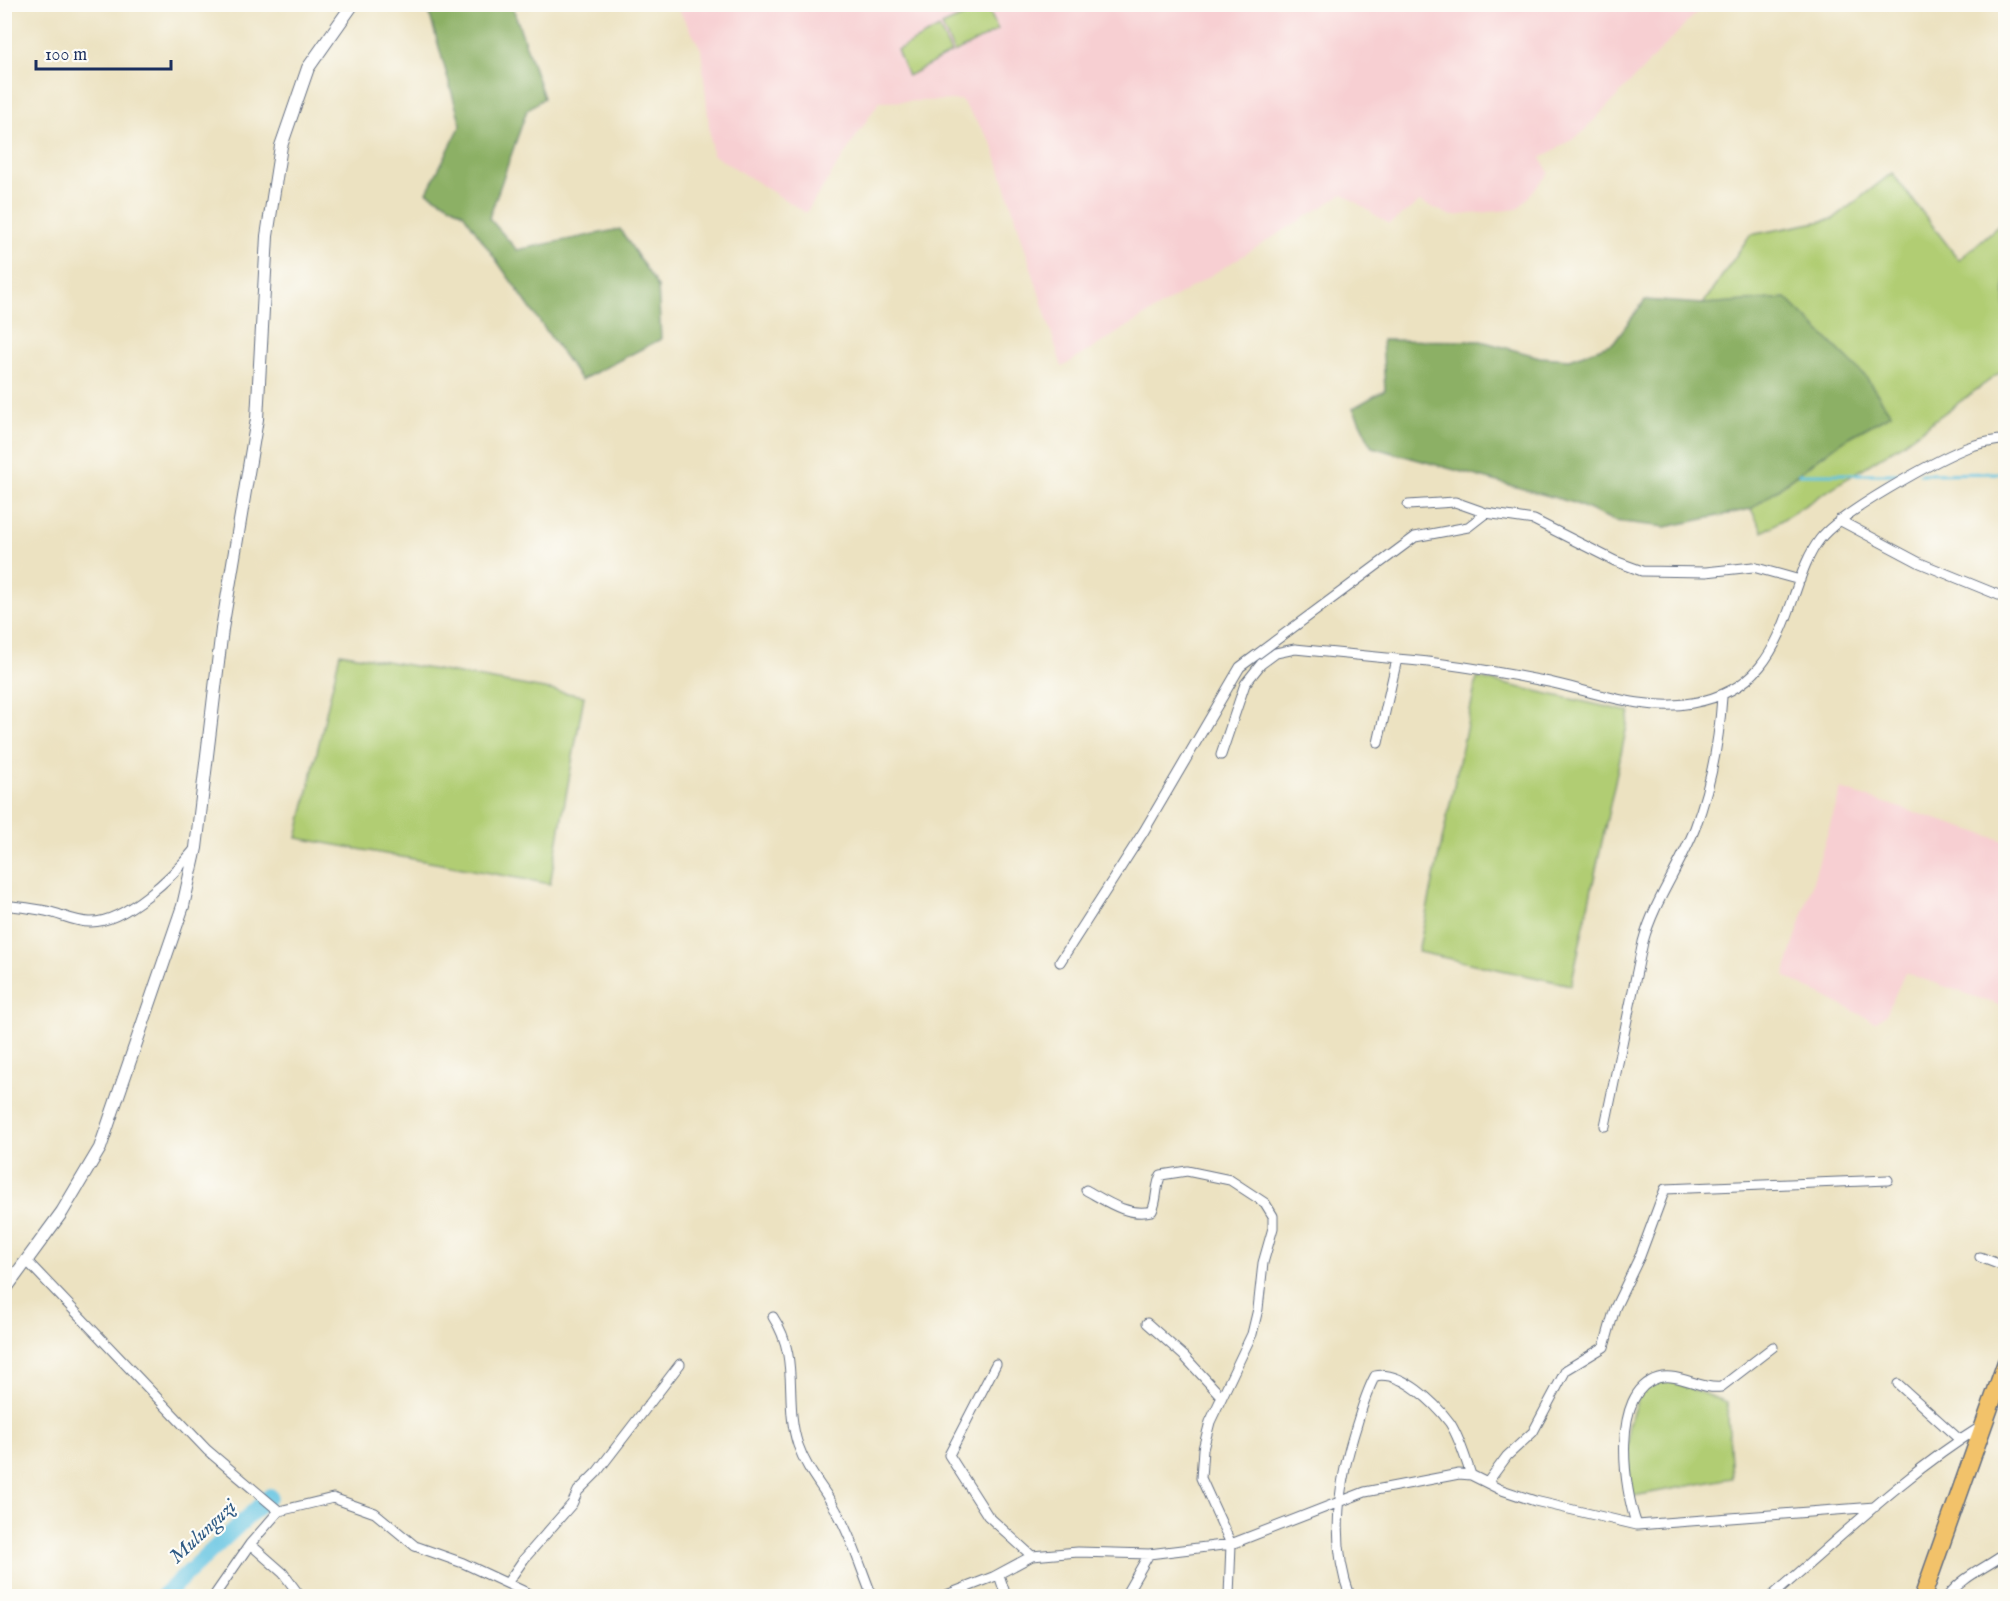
<svg xmlns="http://www.w3.org/2000/svg" width="2010" height="1601" font-family="'IM FELL English',serif">
  <rect width="100%" height="100%" fill="#fdfcf7"/>
  <filter id="ink" filterUnits="userSpaceOnUse"><feTurbulence type="fractalNoise" baseFrequency=".0167" numOctaves="2"/><feDisplacementMap in="SourceGraphic" scale="12" xChannelSelector="R" yChannelSelector="G"/><feConvolveMatrix kernelMatrix="1 2 1 2 8 2 1 2 1" color-interpolation-filters="sRGB"/></filter>
  <filter id="wash" filterUnits="userSpaceOnUse"><feTurbulence type="fractalNoise" baseFrequency=".008" numOctaves="4" result="noise"/><feDisplacementMap in="SourceGraphic" scale="24" xChannelSelector="R" yChannelSelector="G"/><feGaussianBlur stdDeviation="1.35" result="paint"/><feColorMatrix in="noise" values="0 0 0 0 0 0 0 0 0 0 0 0 0 0 0 0 0 1.4 0 .05"/><feComposite in="paint" operator="in"/></filter>
  <g filter="url(#wash)">
    <rect width="100%" height="100%" fill="#ece2c1"/>
    <path fill="#f7cfd2" d="M676,5H1704L1581,134L1541,158L1549,173L1518,209L1452,216L1420,202L1389,224L1343,194L1062,367L992,143L961,100L879,102L806,213L712,154L701,49Z
      M1841,789L2005,841V1007L1905,973L1887,1013L1875,1022L1784,976Z"/>
    <path fill="#b1cd73" stroke="#667e68" stroke-width="1.5" d="M987,6L998,30L954,53L942,26Z
      M939,28L951,53L908,76L897,50Z
      M1892,173L1959,260L2005,220V369L1900,445L1763,532L1751,509L1842,441L1891,414L1703,304L1750,235L1833,219Z
      M340,653L584,696L550,884L297,838Z
      M1477,678L1630,712L1571,985L1418,952Z
      M1664,1379L1727,1402L1732,1478L1628,1497V1426L1641,1390Z"/>
    <path fill="#8cb065" stroke="#547062" stroke-width="1.5" d="M427,5H512L544,98L527,110L489,218L517,250L620,229L658,287L661,339L581,380L463,213L427,192L461,125Z
      M1786,298L1866,377L1891,414L1842,441L1751,509L1666,527L1614,521L1574,503L1372,447L1353,408L1385,390L1382,340L1481,341L1540,357L1570,359L1613,343L1645,300L1703,304Z"/>
    <g fill="none" stroke-linecap="round" stroke-linejoin="round">
      <path stroke="#62c3e1" stroke-width="3" d="M1799,474H1908
        M1920,474L2006,473"/>
      <path stroke="#62c3e1" stroke-width="16" d="M163,1596L270,1496"/>
    </g>
  </g>
  <g filter="url(#ink)">
    <g fill="none" stroke-linecap="round" stroke-linejoin="round">
      <g stroke="#646e81" stroke-width="11">
        <path id="minor" d="M1408,505L1455,502L1486,513
          M1839,520L1920,563L2006,598
          M1378,743L1397,659C1449,663 1499,672 1549,682C1594,692 1646,712 1692,703C1756,692 1775,653 1794,596C1801,576 1807,556 1820,539C1840,513 1934,461 1966,448C1979,443 1992,441 2006,439
          M1221,755L1245,684L1261,664L1276,653L1295,649L1397,659
          M4,905C18,907 32,908 46,911C61,914 74,922 90,922C125,923 174,875 194,850
          M1060,962L1144,831L1240,667L1415,537L1468,527L1486,513L1534,520L1615,561L1642,571L1706,572L1753,567L1800,580
          M1605,1126L1643,942C1654,901 1680,867 1695,828C1711,785 1719,743 1722,697
          M1086,1190C1106,1201 1128,1217 1152,1211C1158,1199 1155,1186 1161,1175L1187,1171L1230,1180L1265,1203L1273,1216V1228L1263,1263L1258,1309L1252,1334L1210,1422L1203,1449L1201,1478L1231,1544L1229,1596
          M1980,1257L2006,1267
          M27,1261L207,1450L279,1511
          M773,1317C801,1359 783,1400 798,1445C807,1471 824,1488 837,1512C852,1538 861,1569 872,1596
          M1147,1323L1184,1356L1221,1396
          M996,1364L949,1455L988,1516L1032,1556
          M1898,1384L1960,1440
          M1487,1483L1507,1456L1533,1432L1566,1370L1604,1347L1615,1308L1640,1256L1665,1189L1888,1180
          M1637,1525C1624,1491 1610,1392 1658,1378C1679,1372 1700,1390 1721,1387L1773,1347
          M250,1544L283,1573L300,1596
          M999,1575L1006,1596
          M508,1582L524,1559L572,1504L578,1491L597,1472L680,1364
          M214,1596L250,1544L279,1511L333,1498L375,1513L415,1546L463,1563L534,1596
          M944,1596L993,1577L1032,1556L1078,1552L1149,1554L1231,1544L1365,1492L1459,1474L1471,1475L1499,1489L1535,1501L1637,1525L1875,1507
          M1125,1596L1149,1554
          M1350,1596C1329,1539 1339,1480 1357,1424C1362,1407 1367,1391 1375,1376C1401,1370 1435,1403 1450,1423C1460,1439 1465,1457 1471,1475
          M1772,1596C1840,1538 1906,1473 1982,1426
          M1948,1596C1963,1576 1986,1568 2006,1553"/>
      </g>
      <g stroke="#646e81" stroke-width="14">
        <path id="tertiary" d="M4,1291L62,1212L100,1148L183,906L196,848L222,629L257,419L267,236L281,146L308,68L353,4"/>
      </g>
      <g stroke="#646e81" stroke-width="19">
        <path id="trunk" d="M1923,1596L2006,1362"/>
      </g>
      <use href="#minor" stroke="#fff" stroke-width="9"/>
      <use href="#tertiary" stroke="#fff" stroke-width="12"/>
      <use href="#trunk" stroke="#f2c26a" stroke-width="16"/>
    </g>
  </g>
  <g text-anchor="middle" stroke-width="4.5" stroke-linejoin="round" paint-order="stroke">
    <g font-size="20" font-style="italic" fill="#305b85" stroke="#fdfcf7">
      <text transform="translate(202 1531) rotate(-43)" y="7">Mulunguzi</text>
    </g>
  </g>
  <rect width="2010" height="1601" fill="none" stroke="#fdfcf7" stroke-width="24"/>
  <path d="M36 60v9h135v-9" fill="none" stroke="#1b2f5e" stroke-width="3"/>
  <text x="45" y="60" font-size="18" fill="#1b2f5e" stroke="#fdfcf7" stroke-width="4.5" paint-order="stroke">100 m</text>
</svg>
